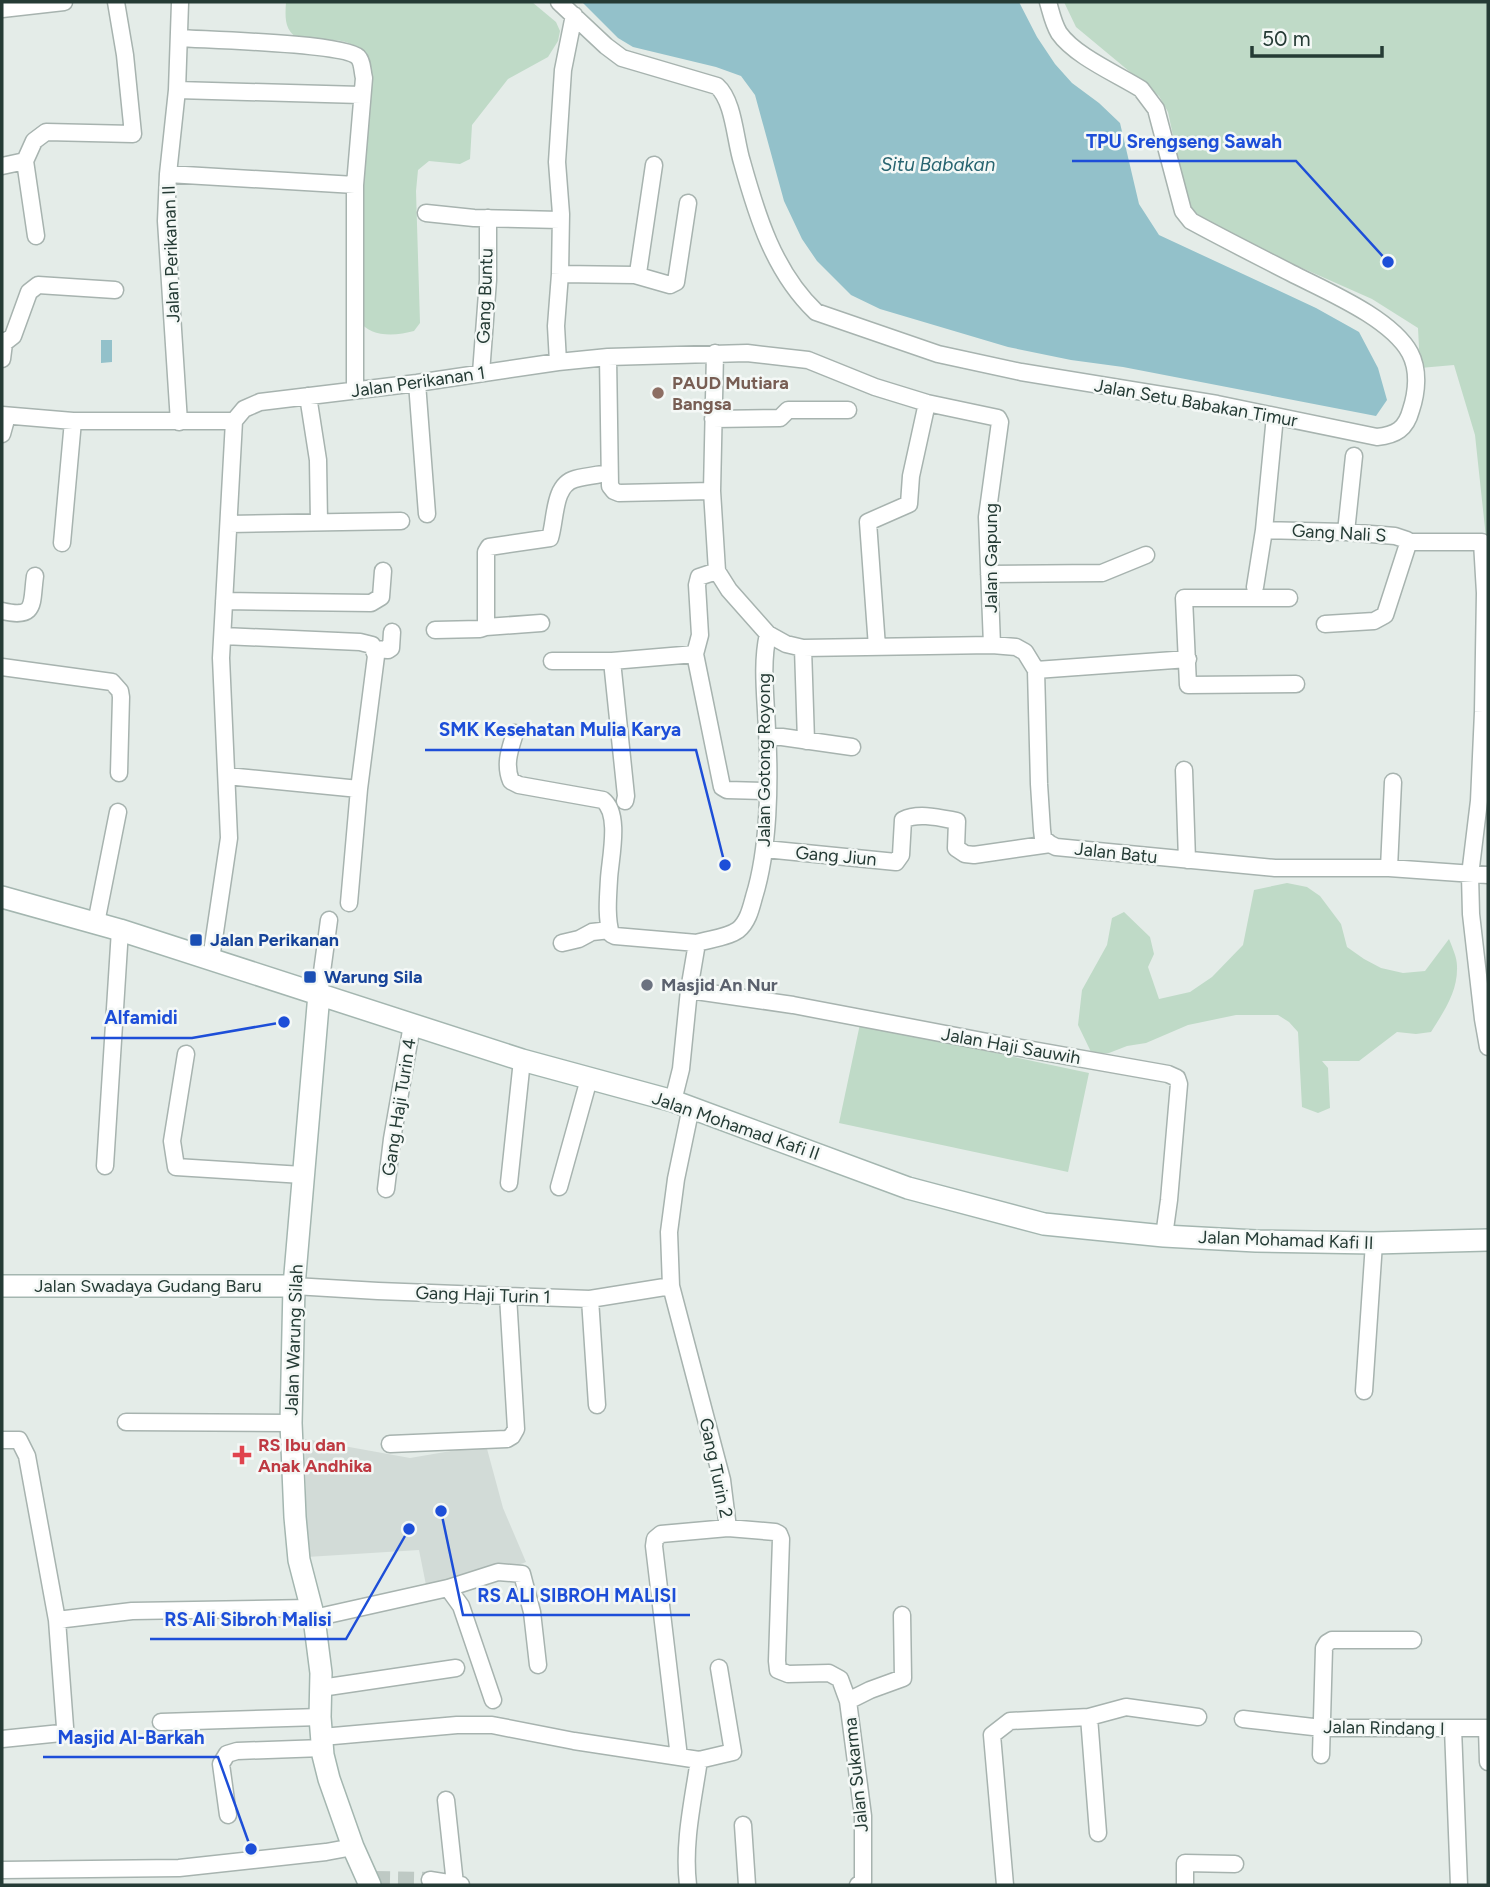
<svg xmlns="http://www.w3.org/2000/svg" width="1490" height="1887" font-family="Figtree,sans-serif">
  <rect width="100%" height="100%" fill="#e4ece8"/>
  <path fill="#d2dbd7" d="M305,1439L410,1458L486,1445L503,1508L526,1562L429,1600L419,1550L307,1557Z"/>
  <path fill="#bfdac7" d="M286,2H532L556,22L560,31L558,41L548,57L508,79L479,116L472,125L470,159L460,164L429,161L418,170L416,191L420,323L414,331C396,336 369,338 359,320L367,63C355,33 328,41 301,40C284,32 285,18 286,2Z
    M1064,2H1488V556L1475,435L1454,365L1420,368L1418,328L1372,299L1205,225L1188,206L1168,112L1159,96L1076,27Z
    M1287,883L1307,887L1320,896L1341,924L1347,947L1364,959L1381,968L1403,973L1425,971L1449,939C1452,947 1457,957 1457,966C1458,992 1444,1011 1431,1032L1416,1034L1397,1032L1359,1061H1322L1328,1068L1330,1108L1318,1113L1302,1107L1298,1032L1289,1022L1278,1015H1236L1188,1025L1146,1043L1127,1046L1109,1053L1092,1054L1078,1025L1082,990L1107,945L1112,918L1124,912L1150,937L1154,954L1148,967L1159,999L1190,992L1212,977L1243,945L1254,890Z
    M860,1024L1089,1073L1068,1172L839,1123Z"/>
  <path fill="#93c1ca" d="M582,2H1019L1037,37L1055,64L1072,83L1099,103L1120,123L1139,204L1159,235L1316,308L1359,332L1378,368L1387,400L1376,416L1123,367L1071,360L1008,347L880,309L851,295L817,261L802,239L784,201L755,95L741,76L716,67L633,47L618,38Z
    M101,340H112V362L101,363Z"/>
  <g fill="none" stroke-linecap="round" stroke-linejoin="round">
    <path stroke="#bec9c4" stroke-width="16" stroke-dasharray="16 8" stroke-linecap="butt" d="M374,1879L430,1880"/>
    <g stroke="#a7b3af" stroke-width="19">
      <path id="street" d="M559,2L606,46L622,58L717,86C734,101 735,140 742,162C757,216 774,272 816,312L938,354L1021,372L1217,404L1377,437C1396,435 1406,429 1411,410C1417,392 1419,370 1410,353C1391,318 1326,291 1291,273C1258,256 1224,239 1191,221L1183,211L1156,109L1141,89C1117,74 1075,56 1059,33C1053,23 1051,12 1048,2
        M2,9L64,2
        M179,38C207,40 343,43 358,57C363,62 362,71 364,78L355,185V390
        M177,90L361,95
        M2,166L25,161
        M168,174L355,185
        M426,213L474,218L560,220
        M36,236L25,161L34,141L46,132L133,134L125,55L116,2
        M560,274L635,275L638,273L654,165
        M635,275L670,285L676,282L688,203
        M2,341L4,343L2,359
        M4,343L13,336L29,292L38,285L115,290
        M608,357L610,486L614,491L619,493L712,491L717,571L729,590L768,634L786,644L803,648L992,645L1016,647L1025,652L1036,670L1039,784L1042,830L1043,838L1050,844L1056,847L1275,868H1389L1488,875
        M558,362L556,326L560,274L561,214L557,162L563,70L574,15
        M481,373L488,280V218
        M417,383L427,514
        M308,396L318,460L319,522
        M2,415L73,421H234L244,409L260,402L417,383L558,362L608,357L747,353L808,360L875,387L927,403L998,418L1000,422L987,517L992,645
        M713,419L780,418L788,410H848
        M179,422L166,221L168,174L177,90L180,3
        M2,434L7,416
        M712,491L715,353
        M229,524L401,521
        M1264,530L1346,532L1395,536L1407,540V547L1385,615L1374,621L1325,624
        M1346,532L1354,456
        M1408,542H1482L1485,593L1483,712L1479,801L1470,875L1471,914L1483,1019L1488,1047
        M62,543L73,421
        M989,574L1102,573L1146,555
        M1255,587L1264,530L1275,416
        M1289,598H1184L1188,685L1296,684
        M224,601L371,603L381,597L383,571
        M2,611C37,619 31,604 35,576
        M486,627L541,623
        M435,630L480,629L486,627V552L489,547L550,538C556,519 553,485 575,479C586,476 597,475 608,473
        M223,636L360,642L372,645L376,656L359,789L349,903
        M877,647L868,522L909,504L911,476L927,403
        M803,648L806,741
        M375,649L388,650L391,648L392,632
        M695,654L722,787L727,790L767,791
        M552,661H612L626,796L625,801
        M612,661L695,654L700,635L697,585L699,577L717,571
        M2,667L112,682L120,691L121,697L119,773
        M1036,670L1188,659
        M515,733C510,749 504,764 511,781L519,785L603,800C621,814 610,859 609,879C608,897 606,917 611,934L615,936L697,943
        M768,737H782L852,747
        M1184,770L1187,860
        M227,776L359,789
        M765,849L896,862L901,855L903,820C918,812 941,818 957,821L956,848L965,854L974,855L1050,844
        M1389,868L1393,782
        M96,923L118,812
        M562,943L579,939L592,932L610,930
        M211,959L229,838L221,658L234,421
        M689,990L793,1005L998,1044L1168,1074L1177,1078L1179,1084L1169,1200L1164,1236
        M319,994L329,920
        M186,1054L172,1141L176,1167L303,1175
        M673,1101L681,1069L689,990L697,943C709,939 727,938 738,930C748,922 751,908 754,897C769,849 770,781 767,731C766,699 761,665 768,634
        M105,1166L120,930
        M509,1183L522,1060
        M559,1187L589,1079
        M386,1189L392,1139L412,1025
        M294,1286L378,1291L590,1299L671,1286
        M590,1299L597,1405
        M1364,1391L1374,1243
        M126,1422L291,1423
        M2,1440H19L27,1456L57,1620L65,1727L63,1732L61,1733L2,1739
        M390,1444L507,1439L512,1436L516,1429L508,1296
        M728,1528L775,1532L779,1534L781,1539L777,1661L778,1670L788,1674L829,1673L840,1679L848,1701
        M448,1588L461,1606L493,1700
        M314,1618L448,1588L498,1572L522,1574L532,1612L538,1665
        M57,1620L132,1611L310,1608
        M321,1688L456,1668
        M1089,1717L1098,1833
        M1243,1719L1322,1728H1488
        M161,1722L320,1717
        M1453,1728L1459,1885
        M1487,1728L1488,1762
        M322,1737L457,1725H492L574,1741L699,1760L733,1752L719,1668
        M1321,1755L1324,1648L1327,1643L1332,1640H1413
        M679,1757L654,1546L655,1539L661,1534L728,1528L722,1480L671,1286L669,1232L676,1179L691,1107
        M446,1800L455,1884
        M228,1815L221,1764L227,1754L237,1751L323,1748
        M743,1825L747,1885
        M2,1870L179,1868L326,1852L353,1847
        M430,1880L461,1885
        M688,1885C683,1843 693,1801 699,1760
        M858,1885L863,1882V1816L848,1701L870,1690L903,1678L902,1615
        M1005,1885L992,1735L1010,1721L1089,1717L1126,1707L1198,1717
        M1185,1885V1863L1235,1864"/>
    </g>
    <g stroke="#a4b6b0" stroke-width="24">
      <path id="secondary" d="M2,897L120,930L522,1060L673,1101L908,1188L1044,1224L1164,1236L1256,1241L1374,1243L1488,1240
        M319,994L294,1286L291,1423L295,1517L299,1560L314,1618L321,1673L320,1717L323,1755L329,1779L353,1847L370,1885
        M2,1286H294"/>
    </g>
    <use href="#street" stroke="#fff" stroke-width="16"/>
    <use href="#secondary" stroke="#fff" stroke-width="21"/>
  </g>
  <circle fill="#8d6e63" stroke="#f4f8f6" stroke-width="2.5" cx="658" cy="393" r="7"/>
  <g fill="#1a4fb4" stroke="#f4f8f6" stroke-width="2.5">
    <rect x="189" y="933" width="14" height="14" rx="3.5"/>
    <rect x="303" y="970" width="14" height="14" rx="3.5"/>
  </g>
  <circle fill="#6b7280" stroke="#f4f8f6" stroke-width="2.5" cx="647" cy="985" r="7"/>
  <path fill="#e0444e" stroke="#f4f8f6" stroke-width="2.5" d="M238.5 1444.5h7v7h7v7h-7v7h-7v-7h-7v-7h7z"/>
  <g text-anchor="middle" stroke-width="5" stroke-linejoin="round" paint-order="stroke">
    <g font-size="18" fill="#253b35" stroke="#f4f8f6">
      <text transform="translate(171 254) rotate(-92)" y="6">Jalan Perikanan II</text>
      <text transform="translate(485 296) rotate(-88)" y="6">Gang Buntu</text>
      <text transform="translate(418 382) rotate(-8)" y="6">Jalan Perikanan 1</text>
      <text transform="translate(1196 403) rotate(10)" y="6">Jalan Setu Babakan Timur</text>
      <text transform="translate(1339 533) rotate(3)" y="6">Gang Nali S</text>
      <text transform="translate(991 558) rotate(-90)" y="6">Jalan Gapung</text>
      <text transform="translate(764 760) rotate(-90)" y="6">Jalan Gotong Royong</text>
      <text transform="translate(1116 853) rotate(6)" y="6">Jalan Batu</text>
      <text transform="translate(836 856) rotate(5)" y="6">Gang Jiun</text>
      <text transform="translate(1011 1046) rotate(10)" y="6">Jalan Haji Sauwih</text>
      <text transform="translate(399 1107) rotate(-81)" y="6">Gang Haji Turin 4</text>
      <text transform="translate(736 1126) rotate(19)" y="6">Jalan Mohamad Kafi II</text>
      <text transform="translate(1286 1240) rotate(2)" y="6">Jalan Mohamad Kafi II</text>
      <text x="148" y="1292">Jalan Swadaya Gudang Baru</text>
      <text transform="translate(483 1295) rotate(2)" y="6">Gang Haji Turin 1</text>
      <text transform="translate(294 1340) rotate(-88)" y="6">Jalan Warung Silah</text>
      <text transform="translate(716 1468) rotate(78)" y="6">Gang Turin 2</text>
      <text transform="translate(1384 1728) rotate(1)" y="6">Jalan Rindang I</text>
      <text transform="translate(856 1775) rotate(-96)" y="6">Jalan Sukarma</text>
    </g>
    <g font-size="18" font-weight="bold" fill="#785e54" stroke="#f4f8f6" text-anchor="start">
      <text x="672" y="389">PAUD Mutiara<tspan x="672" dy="21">Bangsa</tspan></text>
    </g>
    <g font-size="18" font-weight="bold" fill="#164399" stroke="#f4f8f6" text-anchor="start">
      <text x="210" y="946">Jalan Perikanan</text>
      <text x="324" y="983">Warung Sila</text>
    </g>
    <g font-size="18" font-weight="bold" fill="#5b616d" stroke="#f4f8f6" text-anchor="start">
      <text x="661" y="991">Masjid An Nur</text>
    </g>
    <g font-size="18" font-weight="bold" fill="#be3a42" stroke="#f4f8f6" text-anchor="start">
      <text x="258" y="1451">RS Ibu dan<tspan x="258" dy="21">Anak Andhika</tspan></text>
    </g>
    <g font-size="19" font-style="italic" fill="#276470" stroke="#f4f8f6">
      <text x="938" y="171">Situ Babakan</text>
    </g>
  </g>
  <path fill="none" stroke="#1d4ed8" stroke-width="2.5" d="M1388 262L1296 161H1072M725 865L696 750H425M284 1022L192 1038H91M441 1511L463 1615H690M409 1529L346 1639H150M251 1849L218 1757H43"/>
  <g fill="#1d4ed8" stroke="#f4f8f6" stroke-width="2.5">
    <circle cx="1388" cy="262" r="7"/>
    <circle cx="725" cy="865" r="7"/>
    <circle cx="284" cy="1022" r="7"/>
    <circle cx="441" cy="1511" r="7"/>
    <circle cx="409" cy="1529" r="7"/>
    <circle cx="251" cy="1849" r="7"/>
  </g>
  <g font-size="19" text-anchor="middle" font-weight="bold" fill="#1d4ed8" stroke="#f4f8f6" stroke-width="5" stroke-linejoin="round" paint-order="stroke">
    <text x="1184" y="148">TPU Srengseng Sawah</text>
    <text x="560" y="736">SMK Kesehatan Mulia Karya</text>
    <text x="141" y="1024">Alfamidi</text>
    <text x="577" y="1602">RS ALI SIBROH MALISI</text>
    <text x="248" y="1626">RS Ali Sibroh Malisi</text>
    <text x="131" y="1744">Masjid Al-Barkah</text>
  </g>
  <rect width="1490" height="1887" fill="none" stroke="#253b35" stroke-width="7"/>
  <path d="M1252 46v10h130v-10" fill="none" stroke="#253b35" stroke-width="3.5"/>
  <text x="1262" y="46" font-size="21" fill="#253b35" stroke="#f4f8f6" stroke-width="5" paint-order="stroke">50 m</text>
</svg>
